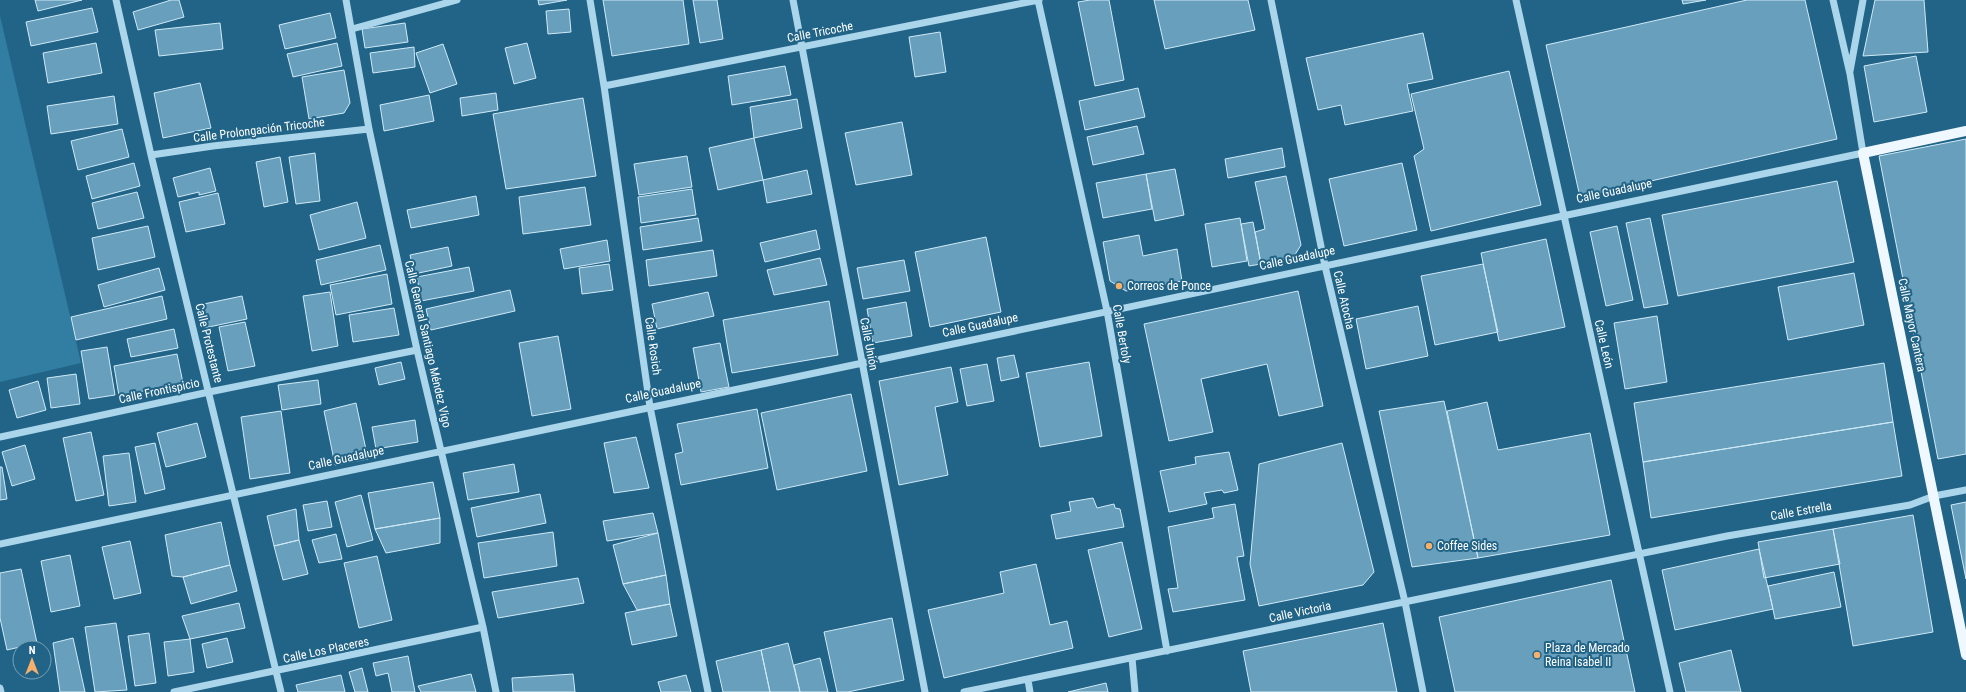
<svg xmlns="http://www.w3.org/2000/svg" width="1966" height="692" font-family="'Roboto Condensed',sans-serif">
  <rect width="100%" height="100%" fill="#216487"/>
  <path fill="#327ea3" d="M0,16L81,363L0,382Z"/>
  <path fill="#679fbc" stroke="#cfeaf7" d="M35,0H82L38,11Z
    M171,0H179L184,17L138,30L133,12Z
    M538,0H567L539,5Z
    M603,0H683L689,44L612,56Z
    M693,0H717L723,39L700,43Z
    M1090,0H1109L1124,80L1095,86L1078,2Z
    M1154,0H1248L1255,30L1165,49Z
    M1682,0H1706L1683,4Z
    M1747,0H1805L1837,139L1580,197L1546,45Z
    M1875,0H1924L1928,52L1863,56Z
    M92,8L98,32L31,46L26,22Z
    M569,9L571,32L548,34L546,11Z
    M330,13L336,38L285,49L279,25Z
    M220,23L223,49L159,56L155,30Z
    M405,23L408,42L365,48L362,29Z
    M940,32L946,72L915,77L909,37Z
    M1423,33L1433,79L1407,84L1413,111L1345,125L1341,105L1318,110L1306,58Z
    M96,43L102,73L48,83L43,53Z
    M337,43L342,66L293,77L287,54Z
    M527,43L536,78L514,84L505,48Z
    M443,44L457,84L430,93L416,53Z
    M414,47L415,67L373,73L370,53Z
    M1916,56L1927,112L1874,122L1864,66Z
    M785,66L791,95L732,105L728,76Z
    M344,70L350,103L344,113L309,119L302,77Z
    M1509,71L1541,205L1431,231L1414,156L1424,149L1411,94Z
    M200,83L211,128L163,138L154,93Z
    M1138,88L1145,117L1085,130L1079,101Z
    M496,93L498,110L462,116L460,98Z
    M429,95L434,121L384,131L380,105Z
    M114,96L118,124L51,134L47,106Z
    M583,98L596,176L506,189L493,114Z
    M797,99L802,128L754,138L750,107Z
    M902,122L912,175L856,185L845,133Z
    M1137,126L1144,154L1093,165L1087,137Z
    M122,129L129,157L78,170L71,141Z
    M754,138L763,180L718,190L709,148Z
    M1966,139V454L1938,459L1879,156Z
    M1282,148L1285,167L1228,178L1225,159Z
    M315,153L320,201L296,204L289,157Z
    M687,156L692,187L639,195L634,164Z
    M280,157L288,202L264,207L256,162Z
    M134,163L140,186L92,199L86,176Z
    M1402,163L1417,230L1344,246L1329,179Z
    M210,168L216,191L199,195V192L178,197L173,178Z
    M1175,169L1184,215L1155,221L1146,174Z
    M807,170L812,194L767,203L763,180Z
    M1146,174L1152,209L1103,218L1096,183Z
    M1286,176L1301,245L1293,258L1261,264L1255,232L1265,229L1255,182Z
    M1837,181L1854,262L1678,296L1662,215Z
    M585,187L591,225L523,234L519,197Z
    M692,189L696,215L641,223L638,197Z
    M137,192L144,218L98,229L92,203Z
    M218,193L225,224L186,232L179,202Z
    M476,196L479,215L411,228L407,210Z
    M357,202L366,238L319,250L310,215Z
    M698,218L702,241L643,250L640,227Z
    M1240,218L1247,261L1212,267L1205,224Z
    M1650,218L1668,304L1644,308L1626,223Z
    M1253,222L1261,264L1249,266L1241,224Z
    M148,226L155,257L98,270L92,238Z
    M1617,226L1633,300L1606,306L1590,232Z
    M816,230L820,249L765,262L760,243Z
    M1139,235L1143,256L1177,249L1182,281L1126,291L1110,281L1103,242Z
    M986,237L1001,312L930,327L915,252Z
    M1546,239L1565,327L1499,341L1481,253Z
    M607,240L610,261L564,269L560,249Z
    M380,245L386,270L321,285L316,260Z
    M448,247L452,266L414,274L410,255Z
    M713,250L717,276L649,286L646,260Z
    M820,258L827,285L774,295L767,270Z
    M904,260L910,291L863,299L857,268Z
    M609,264L613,290L582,294L579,268Z
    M1483,264L1498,332L1435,345L1421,276Z
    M469,267L474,291L421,301L417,277Z
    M159,268L165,290L104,307L98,285Z
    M1854,273L1864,325L1788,340L1778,287Z
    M387,274L392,304L336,315L330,285Z
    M510,290L515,311L431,330L426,309Z
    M1298,291L1323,406L1279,416L1267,364L1201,379L1213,432L1169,441L1144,324Z
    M330,292L338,346L312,351L303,296Z
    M708,292L714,316L657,329L652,304Z
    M162,296L167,319L76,340L71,317Z
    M242,296L247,319L204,328L199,305Z
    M829,301L838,355L732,373L723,320Z
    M906,302L912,336L873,343L867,309Z
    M1418,306L1428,356L1366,369L1356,319Z
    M394,308L399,335L353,342L349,315Z
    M1657,316L1667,382L1625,389L1614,323Z
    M245,322L255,366L228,371L219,327Z
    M174,329L178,348L131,357L127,339Z
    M558,336L571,409L532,416L519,343Z
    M720,343L729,387L701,392L693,348Z
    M107,347L115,395L89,399L81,351Z
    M177,354L183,383L119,396L114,366Z
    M1014,355L1019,377L1001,381L997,358Z
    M401,362L405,379L379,385L375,368Z
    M1089,362L1102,436L1040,447L1026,373Z
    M1884,363L1893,422L1643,462L1634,403Z
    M987,364L994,401L967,406L960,369Z
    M951,367L958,402L935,407L948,475L899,485L879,381Z
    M76,374L80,404L51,408L47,378Z
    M318,380L321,404L282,410L278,385Z
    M38,381L46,410L17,418L9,390Z
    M851,394L867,471L777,490L761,413Z
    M1444,401L1478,558L1412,567L1379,411Z
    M1487,402L1498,450L1590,433L1610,535L1478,558L1447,411Z
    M356,403L368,459L335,465L324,411Z
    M757,409L768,468L681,485L675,454L683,452L677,424Z
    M281,411L290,473L250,479L241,417Z
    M415,420L418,442L376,449L372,427Z
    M1893,422L1902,476L1651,518L1643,462Z
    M197,423L206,457L166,467L157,433Z
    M91,432L104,495L76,501L63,438Z
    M636,437L649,488L614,493L604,443Z
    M155,443L165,489L145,494L135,447Z
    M1342,443L1374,572L1363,585L1259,606L1250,564L1259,464Z
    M25,445L35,479L12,486L2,452Z
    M1229,452L1238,490L1224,493L1222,490L1204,493L1207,504L1169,512L1160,471L1196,464L1195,457Z
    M129,453L136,502L109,506L103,456Z
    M514,464L519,492L468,500L463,473Z
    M0,467H2L7,499L0,500Z
    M433,482L440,518L375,529L368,493Z
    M540,494L546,523L477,537L471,508Z
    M361,495L373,540L347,547L335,502Z
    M1093,498L1097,508L1114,504L1115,508L1120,509L1124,527L1056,539L1051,515L1071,511L1069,502Z
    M327,501L332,527L308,531L303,505Z
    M1966,502V579L1951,505Z
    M1235,504L1244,556L1237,557L1245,600L1173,612L1168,589L1178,588L1168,527L1214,518L1212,508Z
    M296,509L299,540L274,546L267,516Z
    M653,513L658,533L607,541L603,521Z
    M1913,515L1933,632L1853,646L1833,529Z
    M440,518V543L386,553L375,529Z
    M221,522L230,565L183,577L172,576L165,535Z
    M1833,529L1840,564L1764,578L1758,542Z
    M553,532L557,566L484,578L478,543Z
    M658,533L666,575L623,584L613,545Z
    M336,534L342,559L319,563L312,540Z
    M299,540L308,574L283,580L274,546Z
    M130,541L141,593L114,599L102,547Z
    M1122,542L1142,629L1109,637L1088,550Z
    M1759,549L1773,609L1675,630L1662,570Z
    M70,555L80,606L51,612L41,561Z
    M377,556L392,620L359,628L344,563Z
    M1036,564L1050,625L1067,621L1073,648L944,678L928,610L1004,593L1000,572Z
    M230,565L237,591L191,604L183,577Z
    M21,569L37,643L7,650L0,618V573Z
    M1834,572L1841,607L1775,619L1768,586Z
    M666,575L670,604L637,610L623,584Z
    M578,578L584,603L498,618L492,592Z
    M1611,580L1635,692H1455L1439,617Z
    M239,603L245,628L190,639L182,616Z
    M670,604L677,636L632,645L625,613Z
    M892,618L904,680L848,692H837L824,632Z
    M116,623L127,690L95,692L85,627Z
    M1383,623L1397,692H1251L1243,651Z
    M149,633L156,683L135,686L128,636Z
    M73,638L85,692H60L53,643Z
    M227,638L233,662L207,668L202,644Z
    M190,639L194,672L168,676L164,642Z
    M788,643L800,692H770L761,650Z
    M761,650L770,692H723L716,661Z
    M1731,650L1741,692H1686L1679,663Z
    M408,656L415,692H392L388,673L376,676L373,663Z
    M820,658L828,692H800L794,665Z
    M362,668L368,692H355L349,672Z
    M471,674L476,692H421L418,686Z
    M573,674L575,692H513L512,678Z
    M341,675L345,692H298L296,685Z
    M686,675L691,692H661L658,682Z
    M1106,683L1108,692H1068Z"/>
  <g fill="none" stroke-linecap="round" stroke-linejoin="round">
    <path stroke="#abd5ea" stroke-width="7" d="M116,0L151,155L281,692
      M346,0L369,129L417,350L483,627L496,692
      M590,0L604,86L650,407L708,692
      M793,0L925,692
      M1038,0L1107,311L1167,651
      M1271,0L1325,266L1405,602L1423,692
      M1516,0L1670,692
      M352,29L457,0
      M1850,71L1863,0
      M604,86L1039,0
      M151,155L213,146L369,129
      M0,437L209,392L417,350
      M0,544L1863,153L1850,74L1833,0
      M1132,658L1135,692
      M1028,680L1030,692
      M0,688L1,692
      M174,692L483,627
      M964,692L1727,536L1910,505L1934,496L1966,490"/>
    <path stroke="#eff8fe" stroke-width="10" d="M1966,131L1863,153L1966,655"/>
  </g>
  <g fill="#f7b06c" stroke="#216487" stroke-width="1.5">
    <circle cx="1119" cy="286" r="4"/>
    <circle cx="1429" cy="546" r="4"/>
    <circle cx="1537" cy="655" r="4"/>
  </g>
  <g text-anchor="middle" stroke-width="4" stroke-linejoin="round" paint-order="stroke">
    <g font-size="12" fill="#fff" stroke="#216487">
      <text transform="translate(820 32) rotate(-11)" y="4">Calle Tricoche</text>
      <text transform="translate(259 130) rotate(-7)" y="4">Calle Prolongación Tricoche</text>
      <text transform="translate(1614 191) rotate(-12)" y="4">Calle Guadalupe</text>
      <text transform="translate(1297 258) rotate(-12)" y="4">Calle Guadalupe</text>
      <text transform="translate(1344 300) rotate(77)" y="4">Calle Atocha</text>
      <text transform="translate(980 325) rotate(-12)" y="4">Calle Guadalupe</text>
      <text transform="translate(1912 325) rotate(78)" y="4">Calle Mayor Cantera</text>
      <text transform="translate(1122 334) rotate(80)" y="4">Calle Bertoly</text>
      <text transform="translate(209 343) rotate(76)" y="4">Calle Protestante</text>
      <text transform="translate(428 344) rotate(77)" y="4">Calle General Santiago Méndez Vigo</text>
      <text transform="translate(869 344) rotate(79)" y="4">Calle Unión</text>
      <text transform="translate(1604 344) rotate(77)" y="4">Calle León</text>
      <text transform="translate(653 346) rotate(82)" y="4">Calle Rosich</text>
      <text transform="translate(159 391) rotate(-12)" y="4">Calle Frontispicio</text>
      <text transform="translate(663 391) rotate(-12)" y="4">Calle Guadalupe</text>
      <text transform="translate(346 458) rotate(-12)" y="4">Calle Guadalupe</text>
      <text transform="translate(1801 511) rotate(-10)" y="4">Calle Estrella</text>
      <text transform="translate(1300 612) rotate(-12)" y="4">Calle Victoria</text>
      <text transform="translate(326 650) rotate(-12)" y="4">Calle Los Placeres</text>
    </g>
    <g font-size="12" fill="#fff" stroke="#216487" text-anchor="start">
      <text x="1127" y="290">Correos de Ponce</text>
      <text x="1437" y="550">Coffee Sides</text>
      <text x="1545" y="652">Plaza de Mercado<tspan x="1545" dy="14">Reina Isabel II</tspan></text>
    </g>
  </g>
  <g transform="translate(32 660)"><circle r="19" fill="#216487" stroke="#7aa2b7"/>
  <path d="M0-3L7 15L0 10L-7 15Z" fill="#f7b06c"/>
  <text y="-6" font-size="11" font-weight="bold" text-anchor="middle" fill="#ffffff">N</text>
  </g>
</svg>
